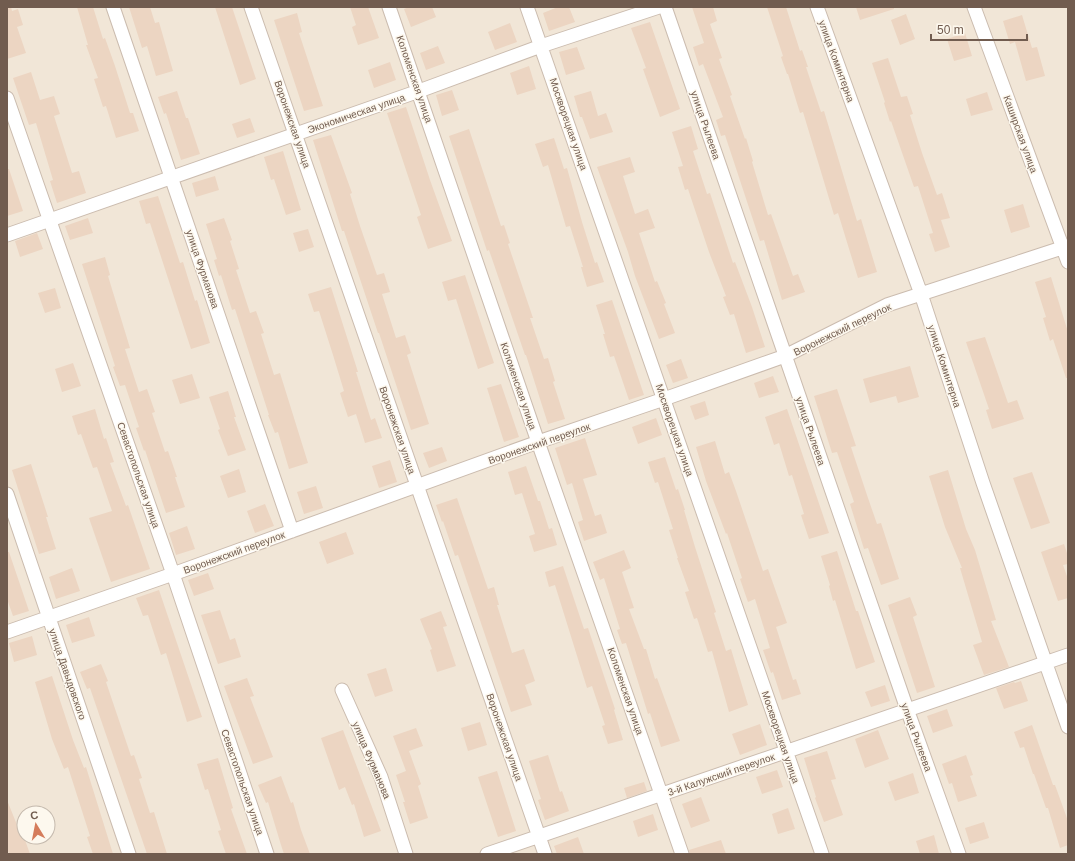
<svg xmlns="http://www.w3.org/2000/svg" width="1075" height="861" font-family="Arial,sans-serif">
  <rect width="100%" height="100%" fill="#faf4e8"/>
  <path fill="#f1e6d7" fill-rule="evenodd" d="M7,7H1068V854H7ZM24,813H48V837H24Z"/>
  <path fill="#ecd5c2" d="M7,7H11L12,11L18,9L23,25L17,27L26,53L7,59Z
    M77,7H93L103,39L105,38L115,66L130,113H133L139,131L116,138L106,106L103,107L94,79L98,78L86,45H88Z
    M129,7H150L155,23L159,22L173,71L156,76L147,46L142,48Z
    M215,7H232L256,79L240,85Z
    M350,7H368L379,38L358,45L352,27L356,25Z
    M409,7H432L436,17L411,27L404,9Z
    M558,7H569L575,22L549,31L543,13Z
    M692,7H713L717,21L710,24L722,58L719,59L732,95L730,96L745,139L746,138L753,161L752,162L768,215L771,214L793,276L798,274L805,292L782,300L764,240L760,241L725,135L721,136L716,120L723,117L703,64L699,66L693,47L704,43Z
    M767,7H786L800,51L802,50L808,67H806L821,112L824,111L857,221L861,219L877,272L858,278L838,213L834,215L803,112L800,113L788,74H787L781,57L783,56Z
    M856,7H894V9L860,20Z
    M297,13L302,32L299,33L323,106L304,111L274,20Z
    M906,14L915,39L900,45L891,20Z
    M1022,15L1032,48L1037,47L1045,76L1026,81L1015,42L1010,44L1003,21Z
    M650,22L680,109L660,117L643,69L646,68L631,28Z
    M510,23L517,42L495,50L488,32Z
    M965,33L972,56L954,61L947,39Z
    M438,46L445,63L426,70L420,53Z
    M577,47L585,69L566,75L559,52Z
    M888,58L901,97L907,96L913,114L910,115L922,153L937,195L942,193L950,218L941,220L950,247L935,252L929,234L933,233L918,186L914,187L891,121L890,122L884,103L885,102L872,63Z
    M390,62L396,80L374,88L368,70Z
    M529,66L536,89L517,95L510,73Z
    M31,72L40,100L54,96L60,114L54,116L72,173L79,171L86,193L57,203L50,181L53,180L36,123L29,125L13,78Z
    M452,90L459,110L442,116L436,95Z
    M177,91L186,118H188L200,154L181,160L166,113L164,114L158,97Z
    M591,91L598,116L606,113L613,132L590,139L582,117H580L574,96Z
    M987,92L993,110L971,116L966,99Z
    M406,107L430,180L452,241L428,249L417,217L421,215L387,113Z
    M250,118L255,132L237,138L232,124Z
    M691,126L698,149L693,151L707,194L710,193L733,263L735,262L752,307L765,347L746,353L734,314L730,315L723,297L726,296L709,252L688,189L685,190L678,167L683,166L672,132Z
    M469,129L501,226L504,225L510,243L508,244L533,318H530L544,359L548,358L555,381L553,382L565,419L548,424L526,355H525L489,250L487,251L449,136Z
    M331,135L352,193L350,194L360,226L377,275L384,273L390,292L382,294L396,338L405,335L411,353L407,355L429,424L411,430L379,333H378L344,231H342L313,140Z
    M554,138L564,169L567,168L582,222L595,263L597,262L604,282L587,287L581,267H583L570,226L566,227L548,165L543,167L535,144Z
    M283,151L301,210L286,215L274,179L271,180L264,157Z
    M630,157L635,172L623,176L635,214L648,209L655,228L639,233L655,282L657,281L666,303L664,304L675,333L659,339L635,276L628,252L597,167Z
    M7,169H9L23,211L7,216Z
    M215,176L219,190L196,197L192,183Z
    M158,196L180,263L183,262L195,301L197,300L210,343L191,349L150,223L146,224L139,201Z
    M1023,204L1030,227L1011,233L1004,210Z
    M88,218L93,233L70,240L65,226Z
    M224,218L232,240L230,241L239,269L236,270L250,313L256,311L264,333L261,334L274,375L280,373L308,463L289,469L278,432L275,433L268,415H269L235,309L232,310L221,275L219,276L214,260L217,259L206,224Z
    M308,229L314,247L299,252L293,233Z
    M37,233L43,249L20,257L15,241Z
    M105,257L110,275L108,276L130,348L125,349L139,392L147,389L155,412L152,413L165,452L168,451L177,477H175L185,507L166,513L145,450L144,451L136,428L139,427L125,385L120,386L113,367L115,366L82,264Z
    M465,275L494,363L478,369L456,299L448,301L442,282Z
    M1051,277L1068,332V378H1066L1053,339L1050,341L1043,318L1046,317L1035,282Z
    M331,287L358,372H356L371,420L375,418L382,438L365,443L356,414L348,417L340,393L344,391L333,355L319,311L314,312L308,294Z
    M55,288L61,308L45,313L38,293Z
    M612,300L644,395L629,400L614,356L610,357L603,334H605L596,305Z
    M985,337L1008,403L1017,400L1024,419L992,429L986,410L989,409L966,342Z
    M681,359L688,378L673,383L666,365Z
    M73,363L81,386L62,392L55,369Z
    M910,366L919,397L898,403L896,396L870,403L863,379Z
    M192,374L200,398L180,404L172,380Z
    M773,376L779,392L759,398L754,383Z
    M501,384L519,437L504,442L487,388Z
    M837,389L856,446L851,447L868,498L877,524L881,523L899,579L881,585L868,548L864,549L850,504L854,502L837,452L832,453L814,396Z
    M228,391L236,417H234L246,450L228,456L218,430L220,429L209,397Z
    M705,401L709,415L695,420L690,406Z
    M95,409L104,439L106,438L114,462L110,463L126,506L128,505L150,569L111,582L89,518L112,511L97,467L93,468L81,434L78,435L72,416Z
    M787,409L829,533L809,539L801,515L804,514L792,475L789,476L779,443L774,445L765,417Z
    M656,418L662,435L638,444L632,427Z
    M585,438L597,475L583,479L595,516L601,514L607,533L584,541L578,522L583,520L572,483L567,485L555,448Z
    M715,441L725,474L729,472L736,491L763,571L768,569L787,623L776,627L793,680L796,679L801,694L782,700L773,672L771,673L763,650L770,648L755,599L748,602L740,579L742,578L727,533L726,534L706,481L696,447Z
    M442,447L447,461L429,468L423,453Z
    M665,457L676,490L678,489L685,510H684L695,547L716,612L714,613L726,651L731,649L748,705L729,712L712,651L708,652L697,618L694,619L685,592L689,591L677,558H678L669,530L673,529L658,482L655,483L648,462Z
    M390,460L397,482L379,488L372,466Z
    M31,464L48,517H46L56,549L39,554L12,470Z
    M526,466L538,501H540L549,529L552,528L557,545L534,552L529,536L535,534L522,493L515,495L508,472Z
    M239,469L246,492L228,498L220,476Z
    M948,470L966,529L975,550L996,620L991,621L1009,667L984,675L973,645L982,642L960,568H962L945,527L929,476Z
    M1032,472L1050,523L1031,529L1013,478Z
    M316,486L323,508L304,514L297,492Z
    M457,498L488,589L494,587L499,605H497L512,653L524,649L535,681L525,685L532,705L511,712L458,555L455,556L443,521L442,522L436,505Z
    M265,504L274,526L255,533L247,511Z
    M187,526L195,549L176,555L169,533Z
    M346,532L354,554L327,564L319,542Z
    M1064,544L1068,556V564L1063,565L1068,579V598L1058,601L1041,552Z
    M624,550L631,568L622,572L634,608L629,609L644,649H646L655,679L657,678L680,741L661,747L650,713L648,714L626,643L622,644L617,630L620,629L604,578L600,580L593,562Z
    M837,551L856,611H858L875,662L856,669L835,600L833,601L829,586L830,585L821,556Z
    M7,552H9L29,611L13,616L7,599Z
    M563,566L584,629L588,628L615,709L614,710L623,740L608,744L602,726L605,725L592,686L587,688L555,585L549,587L545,572Z
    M72,568L80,591L56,599L49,577Z
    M208,573L214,589L194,596L188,580Z
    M159,590L202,717L187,722L166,653L161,655L148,615L143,616L136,598Z
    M910,597L917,615L913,617L935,687L917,693L888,605Z
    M220,610L230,640L235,638L241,657L218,664L201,615Z
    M441,611L447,626L443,627L456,666L437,672L430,650L432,649L420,619Z
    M89,617L95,636L72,643L66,625Z
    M32,636L37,655L14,662L9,643Z
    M101,664L108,681L106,682L131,756L134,755L142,778L139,779L150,813L154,812L167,854H147L90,688L87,689L80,672Z
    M386,668L393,691L375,697L367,674Z
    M52,676L73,740L84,768L86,767L113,854H93L87,837L90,836L68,767L64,769L52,739L35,682Z
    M247,678L254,696L250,697L273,757L253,764L224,686Z
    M1021,681L1028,701L1004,709L996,688L1014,682L1015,683Z
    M885,685L890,701L871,707L865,692Z
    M947,709L953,726L933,733L927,716Z
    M480,722L487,745L468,751L461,728Z
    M760,724L767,745L740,755L732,734Z
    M1032,725L1053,785H1055L1068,821V845L1060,848L1048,808H1046L1034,774H1033L1024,747L1020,748L1014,732Z
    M416,728L423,746L409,751L421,784L418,786L428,818L410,824L403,802H405L396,775L406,771L393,736Z
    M343,730L381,831L364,837L354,804L352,805L345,787L339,790L321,738Z
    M878,730L889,759L865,768L855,739Z
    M827,751L836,779L831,780L843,815L824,822L815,798L816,797L804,758Z
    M548,755L560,792L562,791L569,811L545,820L538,800L541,799L529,761Z
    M966,755L973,775L970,776L977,796L958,802L952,783L949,784L942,764Z
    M218,758L233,808L231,809L247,854H226L218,831L221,830L208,789L205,790L197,764Z
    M777,770L783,787L762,794L756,777Z
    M497,771L516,831L498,837L478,777Z
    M913,773L919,793L895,801L888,782Z
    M281,776L291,803L293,802L301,830L310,854H284L281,845L268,802L266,803L258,785Z
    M644,782L647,791L627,798L624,788Z
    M701,797L710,821L691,828L682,804Z
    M7,800L23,840H25L30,854H9L7,848Z
    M788,808L795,829L778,834L772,814Z
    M653,814L658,830L638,837L633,821Z
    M984,822L989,838L970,844L965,828Z
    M934,835L939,854H920L916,841Z
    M578,837L584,854H557L554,846Z
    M721,840L726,854H690L689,850Z"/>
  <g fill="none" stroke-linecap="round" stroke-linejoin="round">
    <g stroke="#cbbcaf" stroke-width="15">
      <path id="minor" d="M113,7L292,531
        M251,7L545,854
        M389,7L538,442L682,854
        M527,7L822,854
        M665,7L907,709L959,854
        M817,7L921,294L983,483L1068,727
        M974,7L1068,262
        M7,98L173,574L267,854
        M7,235L419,91L541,46L659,7
        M7,494L129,854
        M7,632L173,574L538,442L664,399L785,356L887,305L1068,246
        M342,690L381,777L406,854
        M487,854L1068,655"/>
    </g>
    <use href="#minor" stroke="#fff" stroke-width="13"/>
  </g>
  <g text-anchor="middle" stroke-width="3" stroke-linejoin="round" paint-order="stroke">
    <g font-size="10" fill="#715c4f" stroke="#fdf8ee">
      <text transform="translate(837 61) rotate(70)" y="4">улица Коминтерна</text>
      <text transform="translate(415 79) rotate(71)" y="4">Коломенская улица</text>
      <text transform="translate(356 113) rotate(-19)" y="4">Экономическая улица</text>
      <text transform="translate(293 124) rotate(71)" y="4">Воронежская улица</text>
      <text transform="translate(569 124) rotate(71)" y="4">Москворецкая улица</text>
      <text transform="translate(706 125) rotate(71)" y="4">улица Рылеева</text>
      <text transform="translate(1021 134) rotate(70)" y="4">Каширская улица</text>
      <text transform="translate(203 269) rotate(71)" y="4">улица Фурманова</text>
      <text transform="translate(842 329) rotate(-26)" y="4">Воронежский переулок</text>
      <text transform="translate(945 366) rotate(72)" y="4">улица Коминтерна</text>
      <text transform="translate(519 386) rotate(71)" y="4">Коломенская улица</text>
      <text transform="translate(398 430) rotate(71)" y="4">Воронежская улица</text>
      <text transform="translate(675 430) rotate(71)" y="4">Москворецкая улица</text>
      <text transform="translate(811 431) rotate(71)" y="4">улица Рылеева</text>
      <text transform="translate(539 443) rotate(-19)" y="4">Воронежский переулок</text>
      <text transform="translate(139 475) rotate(71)" y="4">Севастопольская улица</text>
      <text transform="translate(234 552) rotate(-20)" y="4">Воронежский переулок</text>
      <text transform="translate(68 674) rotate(71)" y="4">улица Давыдовского</text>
      <text transform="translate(626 691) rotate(71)" y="4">Коломенская улица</text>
      <text transform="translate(505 737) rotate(71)" y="4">Воронежская улица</text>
      <text transform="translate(781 737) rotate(71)" y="4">Москворецкая улица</text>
      <text transform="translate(917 737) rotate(70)" y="4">улица Рылеева</text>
      <text transform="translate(372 760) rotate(67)" y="4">улица Фурманова</text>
      <text transform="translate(721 774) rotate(-19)" y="4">3-й Калужский переулок</text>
      <text transform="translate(243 782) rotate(71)" y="4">Севастопольская улица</text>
    </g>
  </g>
  <rect width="1075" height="861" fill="none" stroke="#715c4f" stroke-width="16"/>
  <g transform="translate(36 825) rotate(350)"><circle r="19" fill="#fdf8ee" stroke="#c5baae"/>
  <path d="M0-3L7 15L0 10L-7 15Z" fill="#d57c5b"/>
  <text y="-6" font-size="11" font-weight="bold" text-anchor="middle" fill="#715c4f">С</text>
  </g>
  <path d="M931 34v6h96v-6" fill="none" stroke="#715c4f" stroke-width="2"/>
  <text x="937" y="34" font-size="12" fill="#715c4f" stroke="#fdf8ee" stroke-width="3" paint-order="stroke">50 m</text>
</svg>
